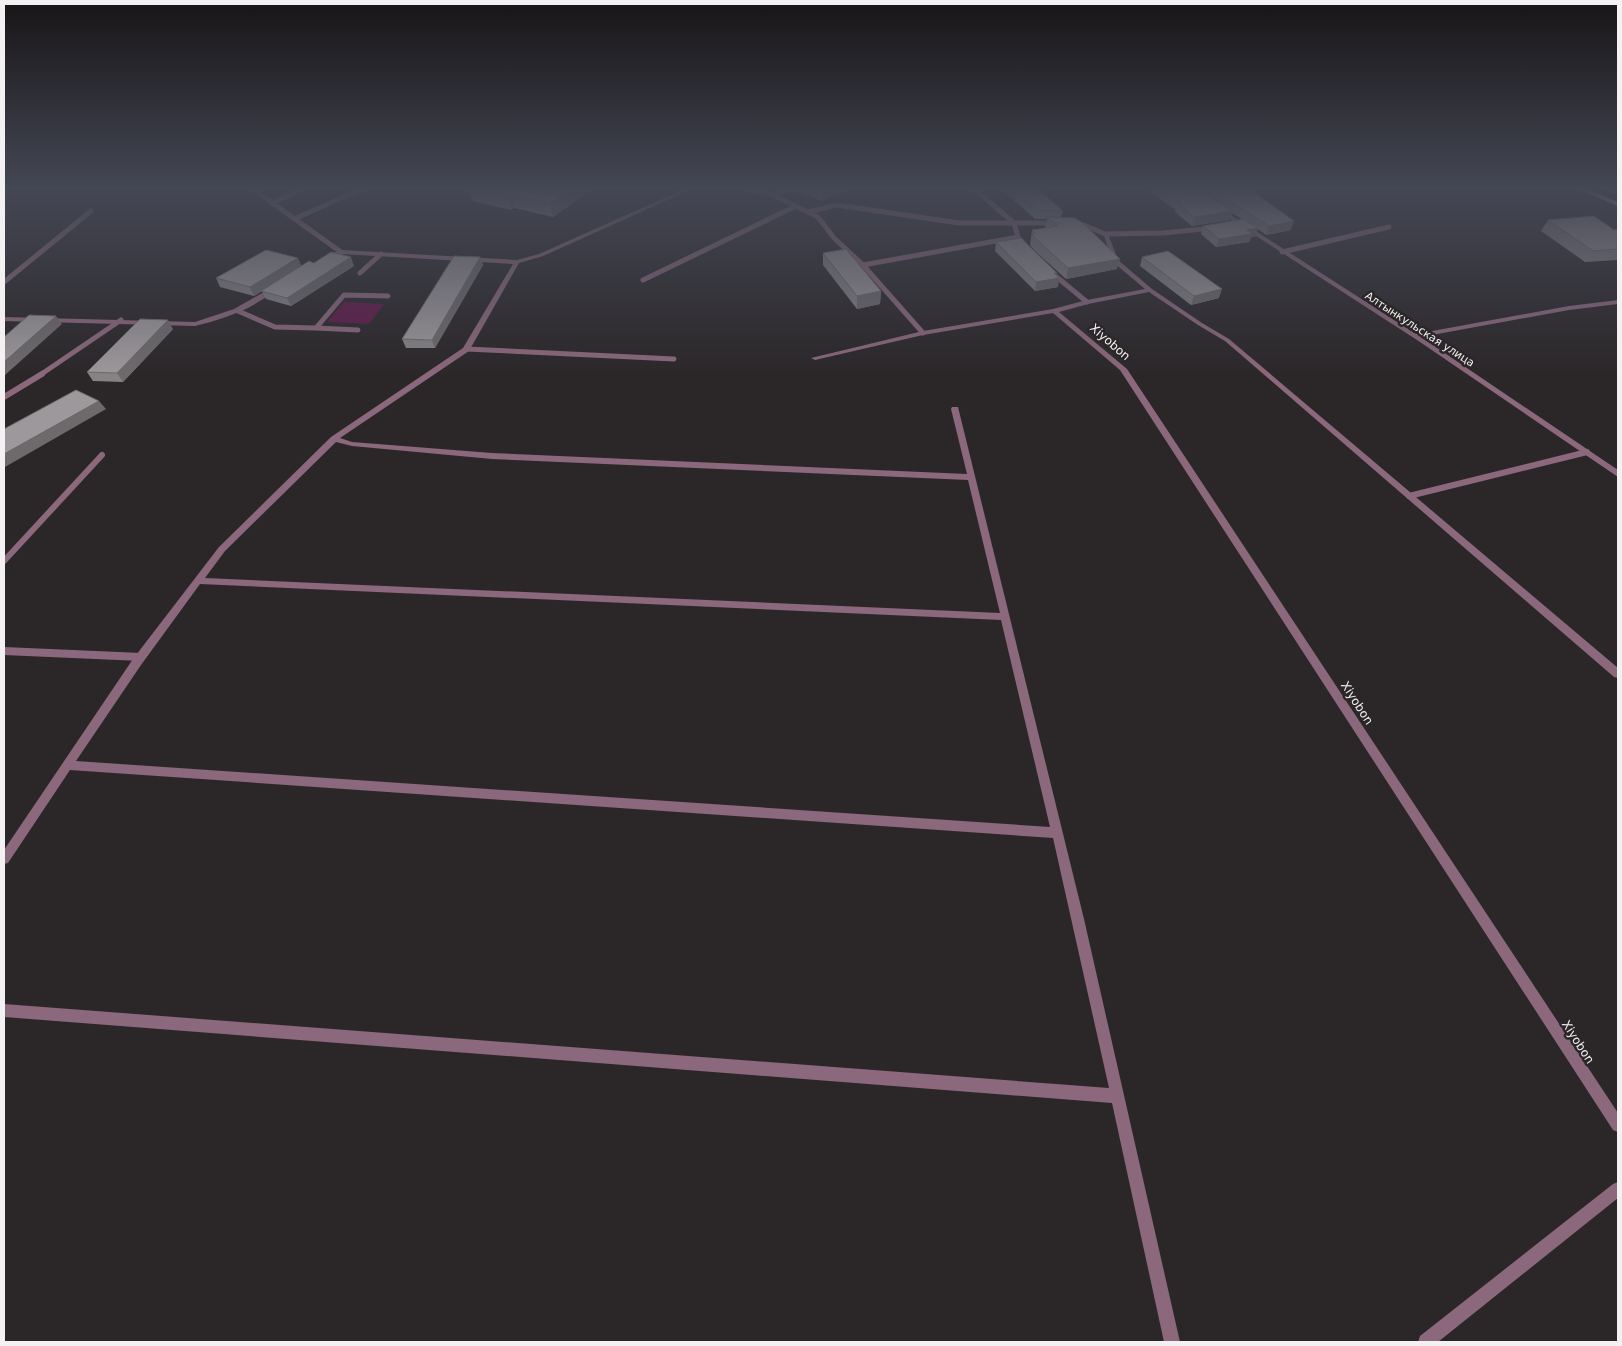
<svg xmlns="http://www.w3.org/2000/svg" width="1622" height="1346" font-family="'DejaVu Sans',sans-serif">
  <rect width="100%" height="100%" fill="#2b2729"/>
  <path fill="#611949" d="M344,302L384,304L369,324L327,322Z"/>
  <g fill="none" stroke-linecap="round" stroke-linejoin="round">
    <path stroke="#8b687b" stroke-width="5" d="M250,187L341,252
      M738,187L773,195L818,217L834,238L863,265L923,333
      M972,187L1014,223L1018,237L1025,245
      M1601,187L1618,192
      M773,195L791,187
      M272,203L308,187
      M808,212L837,205L959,223H1056
      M294,219L366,187
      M1075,224L1084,225L1105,234L1163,233L1212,228
      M1282,252L1389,227
      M863,265L1018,237
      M360,273L381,254
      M1052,273L1087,302
      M643,280L796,206
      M4,282L91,211
      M238,311L275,327L316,328L344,295L388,296
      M316,328L358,330
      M466,349L674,359
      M40,375L121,320"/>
    <path stroke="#8b687b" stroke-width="6" d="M4,397L42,374
      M1409,496L1587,452
      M4,561L102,455"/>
    <path stroke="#8b687b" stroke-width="8" d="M4,651L141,657"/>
    <path fill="#8b687b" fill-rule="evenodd" d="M689,187H697L543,256L519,263L469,351L340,438L352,442L492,453L967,474L951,409L952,407H958L1084,919L1180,1342H1164L1112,1103L4,1017V1004L1109,1088L1053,838L70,770L8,863L4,864V850L133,659L219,547L331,437L463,348L513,264L342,254L324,260L321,258L322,257L341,250L517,260L539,254ZM336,442L352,446L492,459L968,480L1000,613L205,578L225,551ZM200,584L1001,620L1050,827L76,761L141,665Z
      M1219,210H1223L1416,334L1569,306L1618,300V304L1569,310L1421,337L1618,470V477L1417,340L1219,212Z
      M1103,233L1108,234L1118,260L1152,289L1202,323L1229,339L1618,668V678L1614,677L1225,341L1198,325L1149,292L1088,304L1059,312L1127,369L1618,1113V1132L1613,1130L1120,370L1053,313L923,335L815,360L811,358L923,331L1053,309L1087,300L1145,289L1113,262Z
      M271,288L276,289C254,309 223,319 195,326L4,321V317L195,322L234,309Z
      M1618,1182V1198L1438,1342H1418L1420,1336L1613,1184Z"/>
    <path fill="#eea6cf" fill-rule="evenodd" d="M1572,187H1582L1618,202V206Z"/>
  </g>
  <path fill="#878385" d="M469,187H595L553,217L514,208L511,210L472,201L468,188Z
    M794,187H851L822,201L794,190Z
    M999,187H1035L1063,211L1061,217L1117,269L1066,279L1034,250L1030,245L1032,230L1046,228L1045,227L1047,219H1035Z
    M1151,187H1247L1291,230L1266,235L1258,229L1255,237H1251L1249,242L1216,247L1201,234L1203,226L1242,219L1232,213L1229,220L1192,226L1175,212L1176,210L1150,192Z
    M1548,220L1614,230L1618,229V260L1585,262L1541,231Z
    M996,242L1056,275L1058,287L1035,291L995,251Z
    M823,253L881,291L880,304L857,309L823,265Z
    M480,257L483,265L435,348H406L402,339Z
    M1142,257L1219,298L1191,305L1140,266Z
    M314,263L354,266L291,306L266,299L262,291L254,296L220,287L216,278L301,266Z
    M173,329L123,382L93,381L87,372Z"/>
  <path fill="#6e6a6c" d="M573,187H595L553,217L550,203Z
    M835,187H851L822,201V193Z
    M510,195L514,208L511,210L507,197Z
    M1233,211L1229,220L1192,226L1194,217Z
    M1294,221L1291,230L1266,235L1269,226Z
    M1258,228L1255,237H1251L1249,242L1216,247L1219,239L1247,230Z
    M351,257L354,266L291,306L287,298Z
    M480,257L483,265L435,348L432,340Z
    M298,258L302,267L254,296L250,287Z
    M1120,259L1117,269L1066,279L1068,268Z
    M1054,273H1057L1056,279L1059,278L1058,287L1035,291L1036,282Z
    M1222,289L1219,298L1191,305L1194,296Z
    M881,291L880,304L857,309V296Z
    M56,316L62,324L5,375L4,373V362Z
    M168,320L173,329L123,382L117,373Z
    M99,401L106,409L5,467L4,465V454Z"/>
  <path fill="#9d989b" stroke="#6e6a6c" d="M469,187H573L550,203L510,195L507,197L468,188Z
    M808,187H835L822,193Z
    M1010,187H1035L1063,211L1037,210Z
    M1158,187H1195L1233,211L1194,217L1178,203H1181Z
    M1208,187H1247L1294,221L1269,226Z
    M1594,216L1614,230L1618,229V249L1593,251L1548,220Z
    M1047,217L1075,218L1083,223L1120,259L1068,268L1036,239L1032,234L1035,233L1032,230L1058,226Z
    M1243,219L1258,228L1247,230L1252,234L1219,239L1203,226Z
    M1021,238L1057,273H1054L1059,278L1036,282L996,242Z
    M846,249L881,291L857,296L823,253Z
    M266,250L298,258L250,287L216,278Z
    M1168,251L1222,289L1194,296L1142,257Z
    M331,252L351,257L287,298L261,291L309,261L314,263Z
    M454,256L480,257L432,340L402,339Z
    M29,315L56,316L4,362V337Z
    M140,319L168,320L117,373L87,372Z
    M76,390L99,401L4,454V429Z"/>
  <linearGradient id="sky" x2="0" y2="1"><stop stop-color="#181517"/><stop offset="0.5" stop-color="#444754"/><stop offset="1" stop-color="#444754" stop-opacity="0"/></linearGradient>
  <rect width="1622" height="376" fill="url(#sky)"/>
  <g text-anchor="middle" stroke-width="5" stroke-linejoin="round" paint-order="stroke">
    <g font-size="11" fill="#f4f1f2" stroke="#2b2729">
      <text transform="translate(1420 329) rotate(33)" y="4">Алтынкульская улица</text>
    </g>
    <g font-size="12" fill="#f4f1f2" stroke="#2b2729">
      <text transform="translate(1110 342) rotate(41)" y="4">Xiyobon</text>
      <text transform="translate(1357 703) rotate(57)" y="4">Xiyobon</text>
      <text transform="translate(1578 1042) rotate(57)" y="4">Xiyobon</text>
    </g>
  </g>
  <rect width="1622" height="1346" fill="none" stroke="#f4f1f2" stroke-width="10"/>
</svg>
